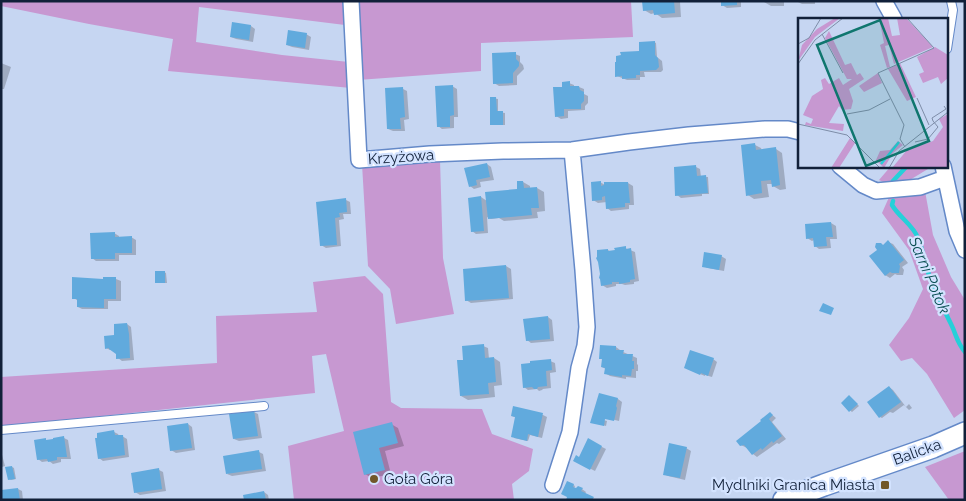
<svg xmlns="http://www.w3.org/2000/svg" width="966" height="501" font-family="Raleway,sans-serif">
  <rect width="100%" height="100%" fill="#c6d6f2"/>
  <path fill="#c798d1" d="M1,1H346L345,25L199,7L196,42L282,55L349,62L351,88L168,71L173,39L89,24L1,6Z
    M355,1H631L633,37L481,43V71L358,80Z
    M440,160L443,258L454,314L396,324L390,289L368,266L362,164Z
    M891,166H928V169C910,179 899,191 879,180Z
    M925,191L933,235L951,277L965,300V410L954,418L927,374L912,358L901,361L889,345L909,318L923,289L909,250L882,213L890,195Z
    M365,276L383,294L391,402L401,408L482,409L492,434L533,449L529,471L512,484L514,500H294L288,446L344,431L326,354L312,356L315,393L1,427V377L217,363L216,316L317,312L313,282Z
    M965,451V500H949L925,467Z"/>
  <path fill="#0003" d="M643,1H684L680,2L681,17L662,18L655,13L651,14L644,10Z
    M722,1H741V7L727,8L722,5Z
    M764,1H786H784V6H771L764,2Z
    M796,1H815V4H802Z
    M233,24L251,26L255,29L253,42L236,39L231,37Z
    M306,34L311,37L309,50L292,47L287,45Z
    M654,42L656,43L657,57L662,61L663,70L661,72H644L645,77H640V80H627L617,76L640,52Z
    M515,54L520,56V62L523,65L524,69L517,76V85L499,86L494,83Z
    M1,63L11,67L4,89H1Z
    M569,83L574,85V87H579L584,89V94L588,96V103L585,106V110L568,111V118L561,119L556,116L564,88Z
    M452,86L457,89L458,117H454V128L442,129L438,126Z
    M403,89L407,91L409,119L404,120L405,131H393L388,129Z
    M491,98L498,99V112L505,113V125H493L491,124Z
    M755,145L761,148L762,151L776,149L782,153L786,189L780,190L773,186V184H767L769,197L754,199L748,195Z
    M487,164L491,167L494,180L480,182L481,187L474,189L470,186Z
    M696,167L700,169L701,177H708L709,194H702V196L681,198L677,195Z
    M523,182L530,186V189L537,188L544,192L545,211L537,212L538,218L504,221L499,218L491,219L487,217L488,233L476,234L472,231L481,197L487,201L519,190Z
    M600,182L605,185L628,183L633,186L634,205H629V209L611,211L607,208V202L598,203L593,200Z
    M346,200L350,202L351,214H343L344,219L339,220L341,246L326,248L321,245L317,203Z
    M831,223L836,226L837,239H830L831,248L819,249L815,246L814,240L812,241L807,238Z
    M114,233L119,236V238L131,237L136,240V255H119V261H96L92,258Z
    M888,242L893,244L908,263L902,267L904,270L903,275H897L895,274L890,278L885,275L879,250Z
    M625,248L635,252L639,281L634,282V284L625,285L622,284H616V286L607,288L602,285L608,250L611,252Z
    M721,256L726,259L724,271L708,268L703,266Z
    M506,266L511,269L513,299L471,303L466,300L464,270Z
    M164,272L166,273L167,283H158L156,282Z
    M104,278L116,279L121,281V301H108V309H82L78,307V301L74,298L104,280Z
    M548,317L552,320L554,341L531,343L527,340Z
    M127,324L131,327L134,360L122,361L118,358L117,354L113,350H110L106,348Z
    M483,346L488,348L489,359L494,358L500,362L502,385L494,386L495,397L468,400L461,396L464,361Z
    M616,347L620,350V351L623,352L637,358V364L638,365V371H636V378L626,377V379L610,376L605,373L606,369L602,367L603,360L600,358Z
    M713,359L717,362L712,377L705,375V376L690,370Z
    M550,361L555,363L556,372L550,373L551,388L543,389L542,390L539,391L537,389L528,390L524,387Z
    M889,387L893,390L906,407L909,404L912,408L909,410L904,405L893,413L890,412L882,418L880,417Z
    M600,395L618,399L622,402L619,421L598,416L596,418L607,421L606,426L592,422L593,417L594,418Z
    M851,398L859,406L852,412L842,403Z
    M514,408L543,415L547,417L542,438L530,435L528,441L514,438L517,418L512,416Z
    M254,412L258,414L262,438L239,441L234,439Z
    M770,413L776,418L772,422L786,439L779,444L777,443L757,457L753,454L747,448L741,445Z
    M188,424L192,427L195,450L176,453L171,450Z
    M391,424L398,428L404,446L385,451L391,474L372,478L365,474Z
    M114,432L118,434L119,436H122L127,439L129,457L103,461L99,458Z
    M64,438L68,440L71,459H61V462L53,464L49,461L42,462L38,459Z
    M588,440L606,449L595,471L579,463Z
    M686,448L691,451L685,480L668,476L664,474Z
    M1,451L5,466L2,467V471H1Z
    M259,452L263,454L266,471L232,476L227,474Z
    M12,467L14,468L16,479L11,480L9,479L7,468Z
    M159,470L163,472L166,491L140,495L135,492Z
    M568,482L575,486L574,489H582L586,492L585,494L596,500H567Z
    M18,489L22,491L23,500H1Z
    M264,492L268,495L269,500H245Z"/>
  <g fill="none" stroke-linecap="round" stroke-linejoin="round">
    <path stroke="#25d0d9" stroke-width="4.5" d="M893,181L907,166
      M893,201L892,205C899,217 913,225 918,238C923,250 925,263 929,275C935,292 943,308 951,324C957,336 956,341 965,352"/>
  </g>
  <path fill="#61aadd" d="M642,1H674L675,13L654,15L653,10L643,11Z
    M721,1H737V5L721,6Z
    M232,22L251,25L249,40L230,37Z
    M288,30L307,33L305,48L286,45Z
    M655,41V55L658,58L659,67L656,70L640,71V75H636V78L622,79V76L615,77V62H616V56L621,55L620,52L639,51V42Z
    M516,52V59L519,62V66L513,73V83L493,84L492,53Z
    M570,81V86H579L580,90L584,92V101L581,104V109H564V116L555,117L553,87H562V82Z
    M453,85L454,115L450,116V127H437L435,86Z
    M403,87L405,117L400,118L401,129H387L385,88Z
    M490,97H496L497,111H503V125H490Z
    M755,143L756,150L776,147L780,185L772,187L771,180L761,181L762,193L746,196L741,145Z
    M487,163L490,177L476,180L477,185L469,187L464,168Z
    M696,165L697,176L706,175L708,193L675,196L674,167Z
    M517,181H523L524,188L537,187L539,208H531L532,215L488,219L485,192L517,189Z
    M601,181V186L604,185V182H628L630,203H625V207L606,209L605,196L602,197V200L592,201L591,182Z
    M481,196L484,231L471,232L468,198Z
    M346,198L347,212L339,213L340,217L335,218L337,245L320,246L316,202Z
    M831,222L833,237H826L827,246L814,247L813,238L806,239L805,224Z
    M115,232V237L132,236V253H115V259H91L90,233Z
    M888,240L904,260L899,264L900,266L899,273H892L890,272L885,276L869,256L877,250L875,247L876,243H881L883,245Z
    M626,246V249L631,248L635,279L630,280V282L619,284V282H612V284L601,286L600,279L599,278L600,274L598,262L596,258L597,257V250L608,249V251L615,250L614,248Z
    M704,252L722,255L719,270L702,267Z
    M506,265L509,298L465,301L463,269Z
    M155,271H165V283H155Z
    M72,277L103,279V277H116V299H104V308L77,307V299H72Z
    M823,303L834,308L831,315L819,311Z
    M548,316L550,339L526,341L523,319Z
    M127,323L129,334L130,358L116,359V354L109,349V348L105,349L104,336L114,335V324Z
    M484,344L485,358L494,357L496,382L488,383L489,394L460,396L457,360H463L462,346Z
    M600,345L616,346V350H624L623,354H633L632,361H634V369H632L631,376L622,375V377L604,374L605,368L601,367L602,359H599Z
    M690,350L714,358L708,376L701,373L700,375L684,368Z
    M551,359L552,370L546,371L547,386L538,387L537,389H534L532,387L523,388L521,364L530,363V361Z
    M889,386L901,402L879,418L867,402Z
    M599,393L618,398L616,406L617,408L614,421L605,419L604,426L590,423Z
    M849,395L858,404L849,412L841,403Z
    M513,406L543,413L538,437L528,434L527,441L511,437L515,417L511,416Z
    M254,410L258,436L233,439L229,414Z
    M770,412L773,415L769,419L782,436L773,443L772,441L762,450L761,448L752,455L744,445L740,446L736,441L761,421L760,420Z
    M392,422L398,443L379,448L385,470L364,475L353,432Z
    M188,423L192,448L170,451L167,426Z
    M114,430L115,435H123L125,455L98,459L95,438H97V433Z
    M64,436L67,457H57V460L48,462L47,459L37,460L34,440L46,438V440L53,439V438Z
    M588,438L602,446L590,470L573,461L576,455L579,457Z
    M669,443L687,447L680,478L663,475Z
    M259,450L262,469L226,474L223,456Z
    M12,466L15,479L8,480L5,467Z
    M159,468L162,489L134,493L131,473Z
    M567,481L574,484L573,487L576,488L578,486L583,488L581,491L594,497L592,500H566L567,497L561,494Z
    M18,488L20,500H1V490Z
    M264,491L266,500H244L243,495Z"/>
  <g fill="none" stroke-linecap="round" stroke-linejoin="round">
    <g stroke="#6489c8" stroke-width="10">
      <path id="lane" d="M947,49L953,10L951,1
        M1,430L264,406"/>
    </g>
    <g stroke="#6489c8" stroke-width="18">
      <path id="street" d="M351,1L359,160L430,154L503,151L572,150L629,142L689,135L765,129H788L800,132
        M884,1L894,19
        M840,166L863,185L876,191L920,187L945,178
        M943,166L957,231L965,250
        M553,485L570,432L579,368L585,346L587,327L583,270L572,150"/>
    </g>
    <g stroke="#6489c8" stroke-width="24">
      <path id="secondary" d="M784,500L824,485L933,447L965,433"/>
    </g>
    <use href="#lane" stroke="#fff" stroke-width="8"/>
    <use href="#street" stroke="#fff" stroke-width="15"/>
    <use href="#secondary" stroke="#fff" stroke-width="21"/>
  </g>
  <g fill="#715729" stroke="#d3e3ff" stroke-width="2">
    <circle cx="374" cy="479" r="5"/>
    <rect x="880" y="480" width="10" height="10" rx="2.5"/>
  </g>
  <g text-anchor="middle" stroke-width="4.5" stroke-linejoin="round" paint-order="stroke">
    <g font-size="15" fill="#112039" stroke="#d3e3ff">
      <text transform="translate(401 157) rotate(-4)" y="5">Krzyżowa</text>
      <text transform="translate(917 452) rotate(-20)" y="5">Balicka</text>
    </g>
    <g font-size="15" fill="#112039" stroke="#d3e3ff" text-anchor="start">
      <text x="384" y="484">Goła Góra</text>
      <text x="875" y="490" text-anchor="end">Mydlniki Granica Miasta</text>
    </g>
    <g font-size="16" font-style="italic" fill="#0a4f53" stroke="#d3e3ff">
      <text transform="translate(930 275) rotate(67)" y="6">Sarni Potok</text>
    </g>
  </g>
  <g transform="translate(798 18)">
    <rect width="150" height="150" fill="#c6d6f2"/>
    <path d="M37,0H42L17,19L0,43L4,27L19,11ZM81,0H90L94,18L102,17L99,0H108L135,29L96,46L91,27L87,28L92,49L89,50L82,27L86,25ZM31,13L47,47L53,45L59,57L62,55L66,61L51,71L55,83L53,91L44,92L41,88L31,105L46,106L45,113L7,107L8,104L13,106L15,101L5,97L14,78L25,71L23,62L27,60L31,66L41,60L45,67L54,61H49L27,20ZM137,29L150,37V60L143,66L140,59L125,65L121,56L126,54L119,39ZM102,45L118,79L109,83L90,51ZM80,55L84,65L66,74L61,68ZM150,96V150H94L109,132L135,123L145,109L141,101ZM52,120L57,125L41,150H33ZM100,123L105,127L95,135L86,150L78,142L82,133L92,132Z" fill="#c798d1"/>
    <path fill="none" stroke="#25d0d9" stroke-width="2.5" d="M83,146L101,124"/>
    <path fill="none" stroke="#7e8da8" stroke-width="1" d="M24,16L45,55M0,26L11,20L23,0M0,46L17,22L45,0M119,80L131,107M49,96L71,92L92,81M135,103L134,100L148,91L146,88M0,106L49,117L82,150M117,124L130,121L140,109L135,103M107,129L102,121L106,107L80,55L136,30L109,0M91,150L101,133L150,94"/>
    <path fill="#0f766e" fill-opacity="0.15" stroke="#0f766e" stroke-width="2.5" d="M82,2L131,123L68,148L19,27Z"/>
    <rect width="150" height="150" fill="none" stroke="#112039" stroke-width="2.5"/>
  </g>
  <rect width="966" height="501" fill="none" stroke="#112039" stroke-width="5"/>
</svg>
